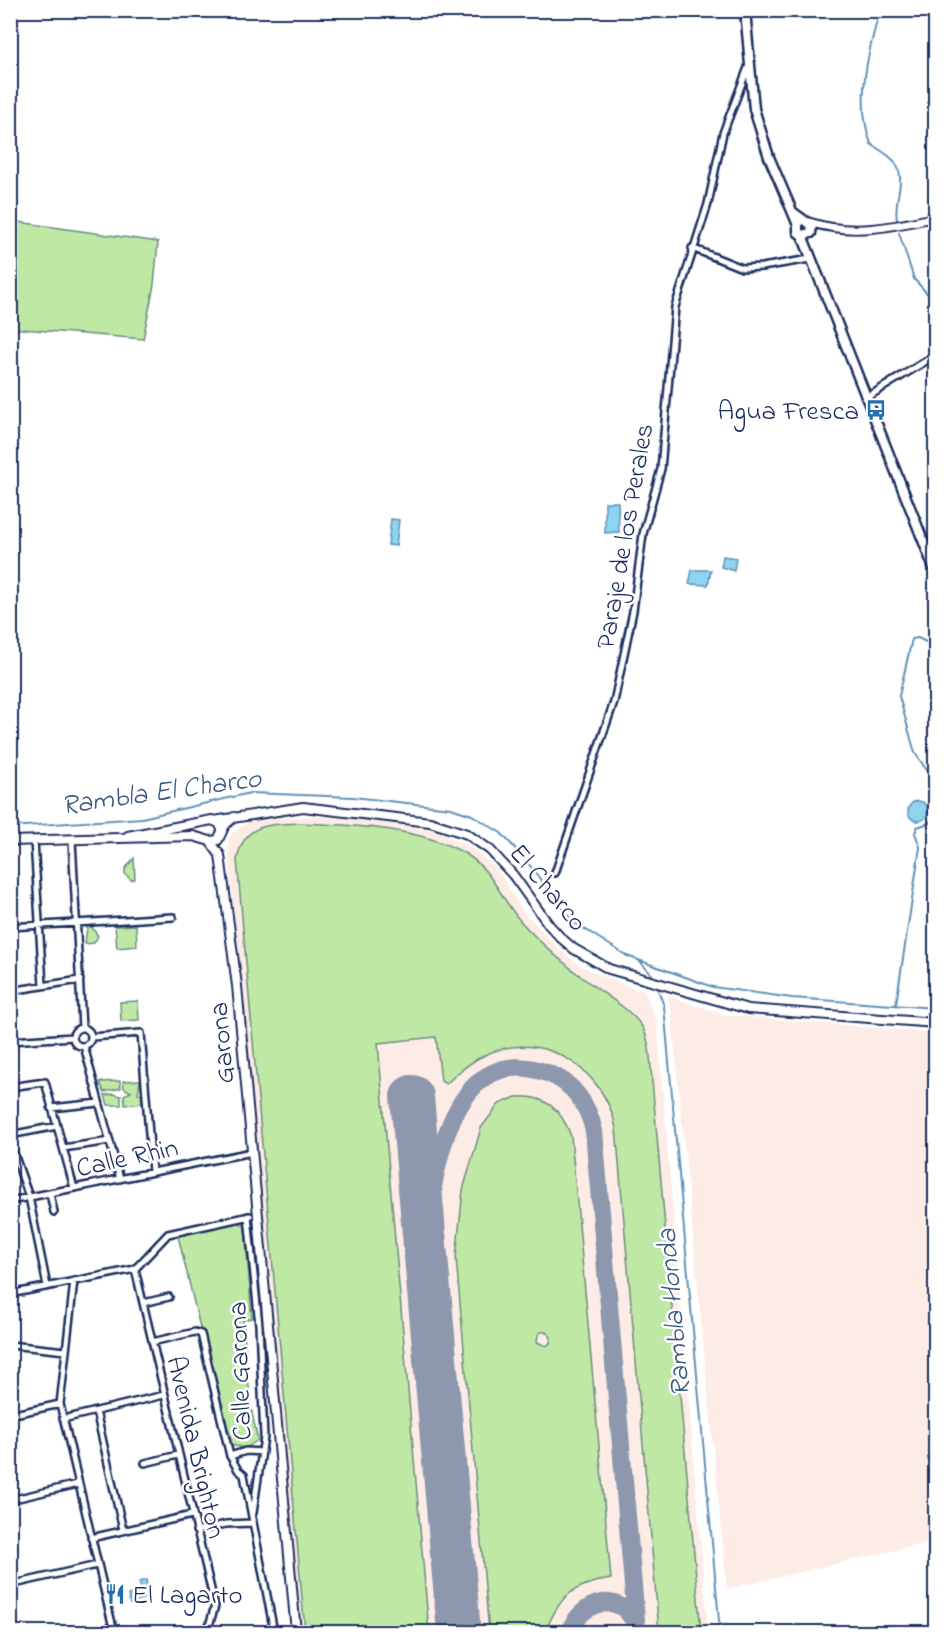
<svg xmlns="http://www.w3.org/2000/svg" width="946" height="1643" font-family="'Indie Flower',sans-serif">
  <rect width="100%" height="100%" fill="#fff"/>
  <filter id="ink" filterUnits="userSpaceOnUse"><feTurbulence type="fractalNoise" baseFrequency=".0167" numOctaves="2"/><feDisplacementMap in="SourceGraphic" scale="12" xChannelSelector="R" yChannelSelector="G"/><feConvolveMatrix kernelMatrix="1 2 1 2 8 2 1 2 1" color-interpolation-filters="sRGB"/></filter>
  <g filter="url(#ink)">
    <path fill="#fcece5" d="M356,815L437,831L467,845L496,867L523,911L560,950L578,964L605,977L636,989H644L657,1022L708,1632H294L228,844L230,835L248,822L283,817Z
      M667,996L727,1015L935,1033V1541L727,1589L671,1009Z"/>
    <path fill="#bee8a4" stroke="#6c8c81" stroke-width="1.5" fill-rule="evenodd" d="M11,221L158,242L154,285L143,339L11,328Z
      M301,823C353,825 420,827 466,854C494,872 502,901 523,924C545,948 569,968 595,987C610,998 629,1009 641,1025C649,1037 650,1054 651,1069L701,1632H659L616,1128C605,1071 545,1028 487,1054C471,1061 459,1071 446,1084L441,1081L436,1037L378,1043L429,1632H305L237,860C244,822 268,825 301,823Z
      M134,858L135,879L131,880L125,874V869Z
      M136,925L137,946L117,948L115,926Z
      M87,927H92L98,936L94,943L85,944Z
      M138,1001L139,1020L121,1021L120,1002Z
      M140,1080L138,1094H141L142,1103L125,1105L124,1095L131,1092L124,1088L123,1081Z
      M120,1081L121,1088L104,1092L100,1082Z
      M114,1094L121,1096V1105H108L105,1095Z
      M516,1097C546,1095 561,1109 571,1136L611,1579C571,1585 560,1596 545,1632H489L456,1258L463,1190L481,1128L499,1104ZM541,1332H546L551,1337L550,1343L546,1346L537,1342L538,1335Z
      M238,1222L245,1226L252,1318L243,1320L251,1409L258,1440L246,1448L230,1445L226,1436L178,1236Z"/>
    <path fill="#8ed3f0" stroke="#6091b6" stroke-width="1.5" d="M605,502H618L619,532L605,533Z
      M391,519L399,520L396,546L388,545Z
      M723,556L736,558L734,571L721,567Z
      M692,570H711L708,585L689,584Z
      M908 811a10 10 0 1 1 20 0a10 10 0 1 1-20 0Z
      M146,1580L148,1591L145,1598L130,1604L128,1595L138,1592L141,1588L139,1582Z"/>
    <g fill="none" stroke-linecap="round" stroke-linejoin="round">
      <path stroke="#6091b6" stroke-width="2" d="M880,10C868,52 855,102 871,144C878,149 888,154 894,161C908,179 893,198 897,220
        M899,233L914,279L936,303
        M10,827L142,818L250,793L353,797L451,808L472,815L501,833L524,858L572,921L627,956L713,987L792,998L936,1008
        M640,962L654,977
        M658,990L664,1006L720,1632
        M896,1004L920,847L915,833L917,827L929,823L934,815L930,802L932,778L915,753L899,696L912,639L918,638L936,647"/>
      <path stroke="#8d97ae" stroke-width="18" d="M425,1246C431,1183 448,1037 547,1073C573,1082 588,1105 594,1131L637,1632
        M569,1632C583,1599 622,1589 637,1628"/>
      <path stroke="#8d97ae" stroke-width="44" d="M412,1097L459,1632"/>
      <g stroke="#1b2f5e" stroke-width="10">
        <path id="minor" d="M692,248L742,268L762,267L810,259
          M866,398L934,356
          M72,840L82,1028
          M34,841L43,985
          M555,873L614,702L633,611L643,534L661,469L675,307L708,204L723,133L749,65
          M10,927L173,917
          M10,991L80,980
          M73 1037a9 9 0 1 1 18 0a9 9 0 1 1-18 0Z
          M92,1037L141,1033L152,1172
          M10,1041L73,1037
          M84,1046L120,1179
          M10,1087L45,1082L74,1188
          M51,1108L99,1103
          M10,1135L57,1126
          M10,1142L29,1197L47,1286
          M63,1148L110,1141
          M50,1194L54,1212
          M10,1201L252,1152
          M248,1216L259,1325L264,1437L253,1513
          M135,1269L215,1606L207,1632
          M74,1281L60,1404L114,1632
          M10,1294L135,1269L168,1234L250,1216
          M143,1303L169,1297
          M152,1342L195,1332L201,1334L230,1456L238,1470L244,1475L274,1632
          M10,1345L66,1351
          M10,1404L13,1414
          M96,1411L123,1530
          M10,1415L60,1404
          M63,1419L164,1395
          M230,1456L246,1451L262,1452
          M145,1463L178,1455
          M10,1500L78,1484
          M196,1531L226,1524L252,1523
          M91,1538L192,1515
          M10,1585L97,1565
          M92,1632L112,1628"/>
      </g>
      <g stroke="#1b2f5e" stroke-width="11">
        <path id="tertiary" d="M809,222C852,236 892,227 936,217"/>
      </g>
      <g stroke="#1b2f5e" stroke-width="12">
        <path id="secondary" d="M214,821L303,807L430,822L467,834L490,850L513,875L549,925L561,938L574,949L609,969L748,1009L936,1023
          M128,836L212,820L219,823L222,829
          M10,841L193,836L210,841L220,855L237,986L296,1632
          M210,841L218,840L225,825L234,817"/>
      </g>
      <g stroke="#1b2f5e" stroke-width="13">
        <path id="primary" d="M745,10L754,109L769,157L798,225V232L802,235L936,573
          M794,213L812,226L811,233L802,235"/>
      </g>
      <use href="#minor" stroke="#fff" stroke-width="5"/>
      <use href="#tertiary" stroke="#fff" stroke-width="7"/>
      <use href="#secondary" stroke="#fff" stroke-width="8"/>
      <use href="#primary" stroke="#fff" stroke-width="8"/>
    </g>
  </g>
  <defs>
    <g id="bus-bare" transform="scale(1.62)"><path d="M-5-6H5V4H4V6H2V4H-2V6H-4V4H-5ZM-3.5-4V0h7V-4ZM-3.5 1.2v1.5H-2V1.2ZM2 1.2v1.5H3.5V1.2Z" fill="#1f6fb2" stroke="#fff" stroke-width="2.5" paint-order="stroke"/></g>
    <g id="restaurant-bare" transform="scale(1.62)"><path d="M-5-6h1v4h1v-4h1v4h1v-4h1v5L-1.5 .5V6h-2V.5L-5-1ZM5-6V6H3V1.5H1.5Q1.5-4 5-6Z" fill="#1f6fb2" stroke="#fff" stroke-width="2.5" paint-order="stroke"/></g>
  </defs>
  <g fill-rule="evenodd">
    <use href="#bus-bare" x="876" y="410"/>
    <use href="#restaurant-bare" x="115" y="1594"/>
  </g>
  <g text-anchor="middle" stroke-width="5" stroke-linejoin="round" paint-order="stroke">
    <g font-size="27" fill="#1b2f5e" stroke="#fff" text-anchor="end">
      <text x="859" y="419">Agua Fresca</text>
      <text x="132" y="1603" text-anchor="start">El Lagarto</text>
    </g>
    <g font-size="27" fill="#1b2f5e" stroke="#fff">
      <text transform="translate(624 536) rotate(-80)" y="9">Paraje de los Perales</text>
      <text transform="translate(549 887) rotate(50)" y="9">El Charco</text>
      <text transform="translate(221 1043) rotate(-95)" y="9">Garona</text>
      <text transform="translate(127 1157) rotate(-12)" y="9">Calle Rhin</text>
      <text transform="translate(239 1371) rotate(-92)" y="9">Calle Garona</text>
      <text transform="translate(197 1447) rotate(77)" y="9">Avenida Brighton</text>
    </g>
    <g font-size="28" font-style="italic" fill="#385882" stroke="#fff">
      <text transform="translate(161 790) rotate(-8)" y="10">Rambla El Charco</text>
      <text transform="translate(672 1313) rotate(-95)" y="10">Rambla Honda</text>
    </g>
  </g>
  <rect width="946" height="1643" fill="none" stroke="#fff" stroke-width="36"/>
  <rect x="18" y="18" width="910" height="1607" fill="none" stroke="#1b2f5e" stroke-width="2" filter="url(#ink)"/>
</svg>
